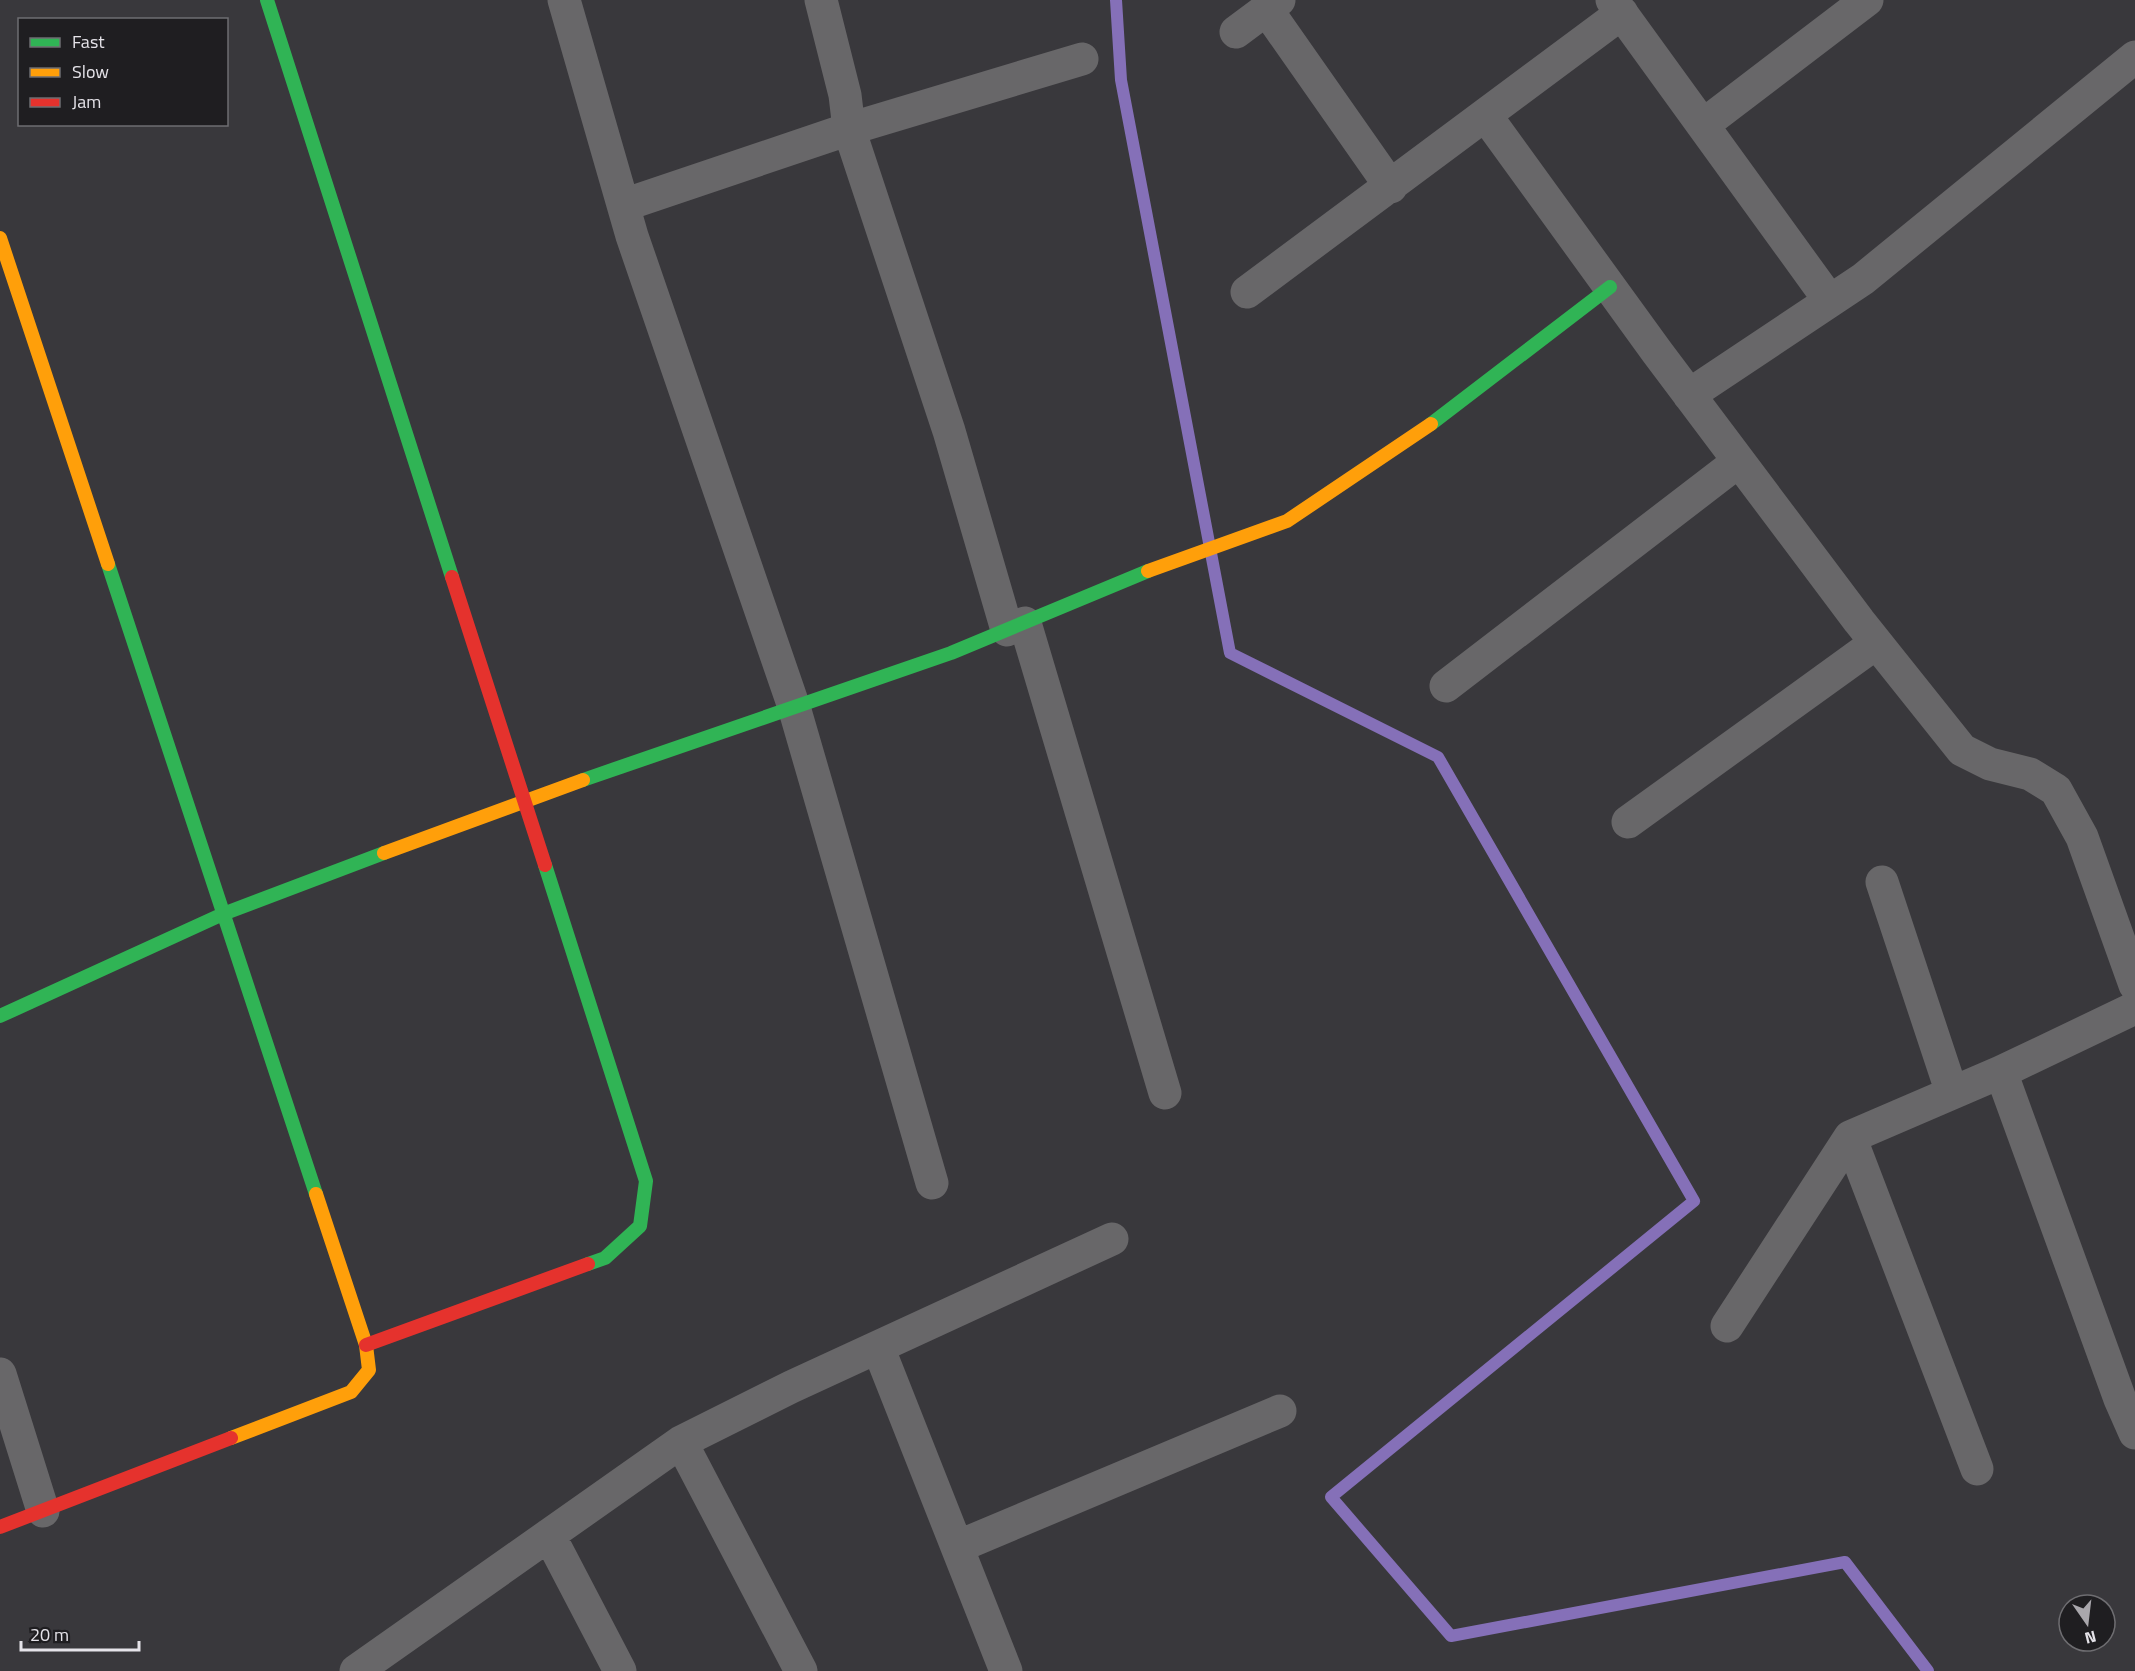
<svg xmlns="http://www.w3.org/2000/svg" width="2135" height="1671" font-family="'Titillium Web',sans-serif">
  <rect width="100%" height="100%" fill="#39383c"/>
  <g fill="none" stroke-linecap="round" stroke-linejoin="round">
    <path stroke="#8570b8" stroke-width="12" d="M1116,0L1121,80L1230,653L1438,757L1694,1201L1331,1497L1451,1636L1845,1562L1928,1671"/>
    <path stroke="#686769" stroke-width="33" d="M564,0L632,236L794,707L932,1183
      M821,0L845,95L849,129L949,431L1007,630
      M1612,0L1830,301
      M1267,10L1391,187
      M1236,32L1279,0
      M1486,116L1657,352L1859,621L1962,750L1990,764L2030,774L2056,790L2082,837L2135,985
      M1703,125L1867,0
      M624,205L849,129L1082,59
      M1247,292L1622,13
      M1689,395L1863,279L2135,57
      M1025,623L1165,1093
      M1446,686L1739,461
      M1628,822L1876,643
      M1882,882L1952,1093
      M2135,1008L2001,1072L2120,1399L2135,1433
      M1850,1137L1977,1469
      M1727,1326L1850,1137L2001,1072
      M878,1347L1006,1671
      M0,1374L43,1511
      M681,1442L801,1671
      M549,1535L620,1671
      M957,1547L1280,1411
      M356,1671L681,1442L791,1387L1112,1239"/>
    <path stroke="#30b455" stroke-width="14" d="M267,0L452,577
      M1431,424L1610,287
      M108,564L316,1194
      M583,780L951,653L1148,571
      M545,865L646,1181L640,1226L605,1258L588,1264
      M0,1016L223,914L384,853"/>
    <path stroke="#ff9f0a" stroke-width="14" d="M0,238L108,564
      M1148,571L1287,521L1431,424
      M384,853L583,780
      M231,1438L351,1392L369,1370L366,1345L316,1194"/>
    <path stroke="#e5322d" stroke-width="14" d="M452,577L545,865
      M366,1345L588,1264
      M0,1527L231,1438"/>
  </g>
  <rect x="18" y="18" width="210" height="108" fill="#1f1e21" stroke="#6e6d71" stroke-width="1.5"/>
  <rect x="30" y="38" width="30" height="9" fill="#30b455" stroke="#6e6d71" stroke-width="1.5"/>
  <text x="72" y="48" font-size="18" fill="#e5e3e9">Fast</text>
  <rect x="30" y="68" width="30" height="9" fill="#ff9f0a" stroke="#6e6d71" stroke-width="1.5"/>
  <text x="72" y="78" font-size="18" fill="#e5e3e9">Slow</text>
  <rect x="30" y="98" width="30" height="9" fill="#e5322d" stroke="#6e6d71" stroke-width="1.5"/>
  <text x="72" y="108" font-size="18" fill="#e5e3e9">Jam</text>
  <g transform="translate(2087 1623) rotate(166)"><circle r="28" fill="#1f1e21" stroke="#6e6d71" stroke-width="1.5"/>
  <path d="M0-4.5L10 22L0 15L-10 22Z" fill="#a9a7ac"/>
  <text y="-9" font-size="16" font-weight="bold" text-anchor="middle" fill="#e5e3e9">N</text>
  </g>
  <path d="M21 1641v9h118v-9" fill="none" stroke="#e5e3e9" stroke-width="3"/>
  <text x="30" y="1641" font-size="18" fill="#e5e3e9" stroke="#1f1e21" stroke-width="4.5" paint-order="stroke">20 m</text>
</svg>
